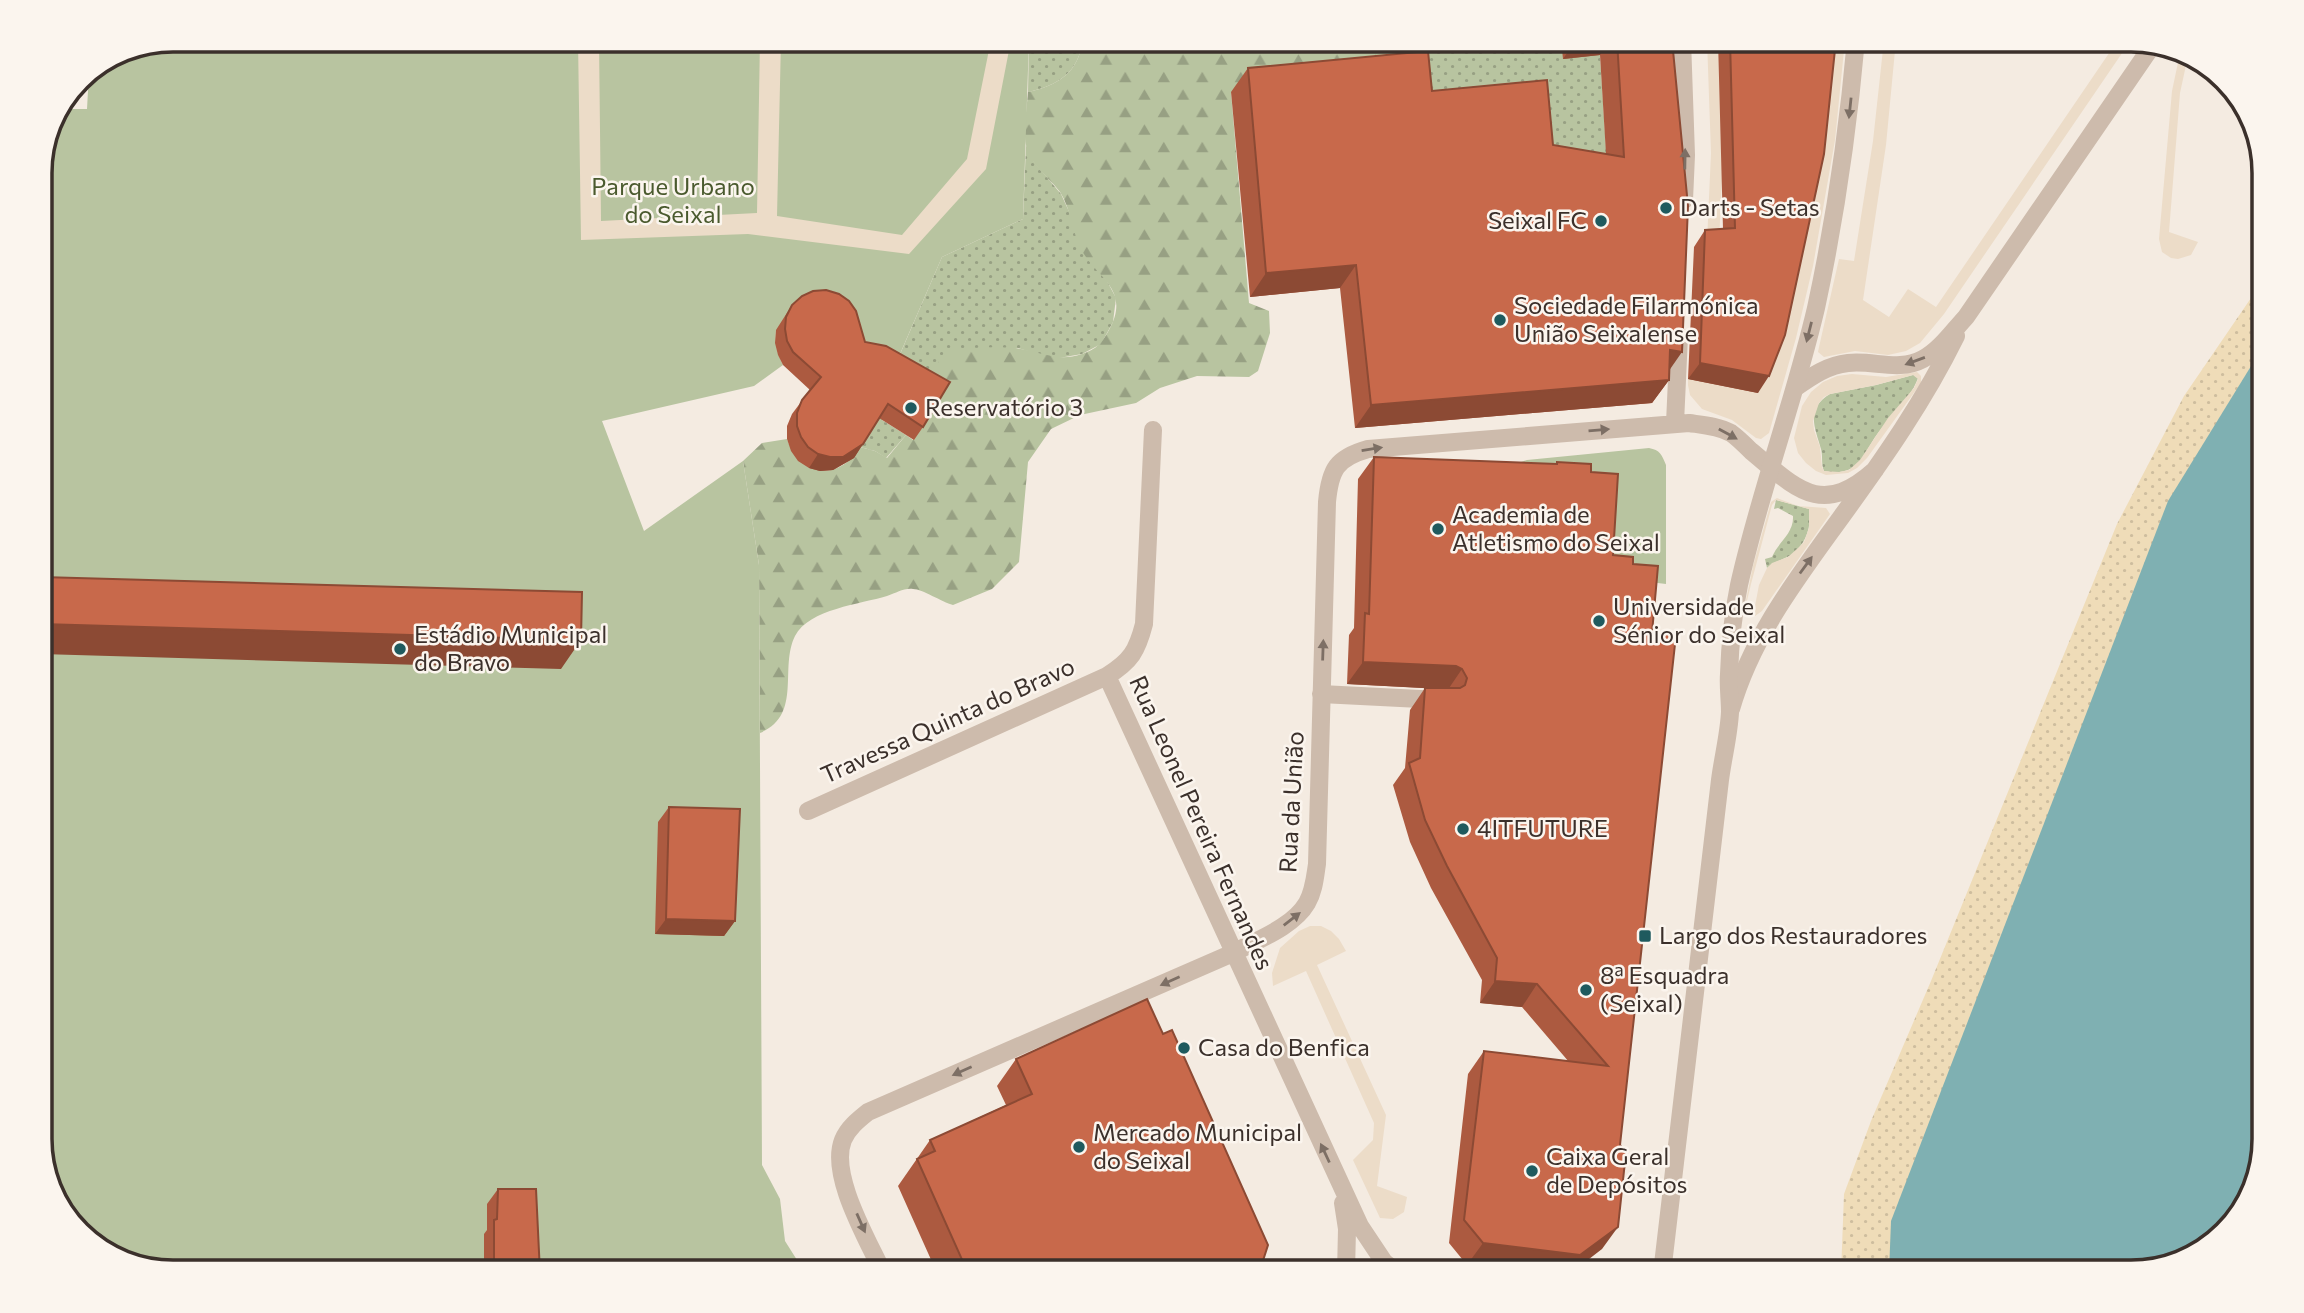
<svg xmlns="http://www.w3.org/2000/svg" width="2304" height="1313" font-family="Commissioner,sans-serif">
  <defs>
    <pattern id="grass-dots" width="8" height="8" patternUnits="userSpaceOnUse" patternTransform="scale(1.75)"><rect width="8" height="8" fill="#b8c4a0"/><path d="M2 2h.1M6 6h.1" fill="none" stroke="#97a083" stroke-width="1.8" stroke-linecap="round"/></pattern>
    <pattern id="forest-firs" width="22" height="20" patternUnits="userSpaceOnUse" patternTransform="scale(1.75)"><rect width="22" height="20" fill="#b8c4a0"/><path d="M5 1l3.5 6h-7zM16 11l3.5 6h-7z" fill="#97a083"/></pattern>
    <pattern id="sand-dots" width="8" height="8" patternUnits="userSpaceOnUse" patternTransform="scale(1.75)"><rect width="8" height="8" fill="#efdcb8"/><path d="M2 2h.1M6 6h.1" fill="none" stroke="#cebd9e" stroke-width="1.8" stroke-linecap="round"/></pattern>
  </defs>
  <rect width="100%" height="100%" fill="#f4ebe1"/>
  <path fill="url(#grass-dots)" d="M1029,40H1082C1080,72 1057,86 1028,92Z
    M1392,40H1561L1600,55L1608,180L1416,114L1412,74Z
    M1026,145L1034,162L1061,194L1094,266L1107,281L1116,298L1113,322L1101,344L1082,354L1059,358L1037,354L1018,348L934,378L908,376L882,420L906,435L886,458L875,451L860,447L942,257L1023,219Z
    M1913,375L1918,378C1910,401 1885,420 1872,442C1866,451 1862,462 1852,468C1843,473 1834,473 1824,471C1821,464 1823,457 1821,449C1815,428 1805,409 1830,394L1876,385Z
    M1776,500L1809,509C1812,526 1806,545 1791,555C1783,560 1774,561 1767,568L1765,559L1772,557C1778,542 1794,534 1793,516L1778,508L1774,509Z"/>
  <path fill="url(#forest-firs)" d="M1082,40H1392L1412,74L1231,92L1249,303L1269,311L1270,333L1258,371L1249,377L1197,376L1160,388L1136,403L1080,415L1051,429L1028,462L1019,562L992,589L953,605C942,602 922,589 913,589C903,588 897,593 887,596C861,604 809,609 795,636C779,668 803,715 760,733L759,565L743,461L762,443L787,439C800,477 839,482 860,447L875,451L887,458L906,435L913,440L938,363L945,351C969,348 991,346 1014,348C1039,350 1055,363 1082,354C1097,349 1102,343 1109,330C1132,288 1095,278 1080,247C1072,230 1071,209 1060,192C1049,177 1030,165 1026,145C1023,131 1027,107 1028,92C1057,86 1080,72 1082,40Z"/>
  <path fill="url(#sand-dots)" d="M2264,279V371L1902,1273H1841L1844,1194L1871,1121L1931,981L2117,524L2184,396Z"/>
  <path fill="#b8c4a0" d="M173,40H1029L1023,219L942,257L900,354L776,330C775,344 777,353 783,365L754,386L602,421L644,531L743,461L759,565L762,1165L780,1199L785,1241L797,1260L800,1273H173L107,1255L58,1207L41,1148V165L66,109H87L89,73L123,50Z
    M1649,448C1660,450 1662,455 1666,465V584L1633,580L1518,467L1521,462L1527,460Z"/>
  <path fill="#ecdcc8" fill-rule="evenodd" d="M578,40H599L601,221L757,213L760,40H781L777,216L902,235L967,159L991,40H1011L986,169L909,254L748,234L581,240Z
    M1707,40H1719L1723,160L1712,384L1826,40H1845L1835,140L1813,266L1796,338L1769,433L1761,439L1756,438L1732,420L1702,409L1690,395L1688,385V376H1701L1711,153Z
    M1884,40H1896L1886,145L1863,300L1889,317L1908,289L1936,307L2118,40H2131L1944,314L1920,343L1906,351L1888,355L1855,351L1824,357L1818,352L1819,347L1839,259L1854,261L1873,141Z
    M2180,53L2188,56L2180,93L2169,232L2198,242L2191,255L2178,259L2171,258L2162,252L2159,239L2172,91Z
    M1917,372L1921,376V383L1867,458L1857,468L1848,473L1826,475L1816,471L1806,463L1798,453L1794,438L1802,406L1811,392L1823,382L1837,376L1852,374L1886,377ZM1913,375L1918,379L1914,388L1888,418L1860,460L1849,470L1839,472L1824,471L1822,467L1820,447L1814,430L1813,421L1819,403L1824,397L1830,394L1876,385Z
    M1777,498L1798,506L1826,508L1830,514L1762,611L1755,616L1751,615L1745,610V605L1753,566L1771,502ZM1776,500L1809,509V528L1804,542L1798,548L1788,557L1772,563L1767,568L1759,585L1755,606L1750,612L1746,605L1751,584L1772,505Z
    M1310,926H1321L1331,931L1339,939L1346,951L1317,965L1386,1115L1377,1186L1407,1197L1404,1212L1393,1219L1380,1218L1353,1160L1373,1140L1374,1123L1306,971L1273,986L1272,973L1280,948L1299,931Z"/>
  <path fill="#7fb0b2" d="M2264,345V1140L2246,1206L2198,1255L2131,1273H1889L1891,1221L2168,501Z"/>
  <g fill="none" stroke-linecap="round" stroke-linejoin="round">
    <path stroke="#cdbbac" stroke-width="18" d="M1682,40L1686,155L1684,200
      M1795,388C1812,376 1828,365 1848,363C1874,360 1899,372 1923,359C1940,350 1953,331 1966,317L2152,46
      M1675,423L1679,336
      M1153,430L1144,624C1137,651 1131,661 1107,676L1360,1226L1384,1262L1398,1273
      M1321,694L1440,700
      M1731,709C1752,636 1798,577 1842,516C1884,458 1924,401 1956,336
      M808,811L1107,676
      M1343,1203L1347,1229L1346,1273
      M883,1273C868,1240 829,1175 843,1140C848,1128 858,1120 868,1112L1233,953C1257,940 1293,927 1307,903C1314,891 1315,877 1317,864L1327,502C1330,470 1336,458 1368,449L1689,423C1703,425 1718,426 1731,433C1738,438 1745,445 1751,451C1797,489 1821,518 1875,470"/>
    <path stroke="#cdbbac" stroke-width="18" d="M1662,1273L1720,780C1723,757 1729,734 1730,712C1730,699 1728,687 1729,674C1730,645 1733,614 1739,585C1760,491 1794,402 1816,308C1835,220 1848,130 1856,40"/>
  </g>
  <path fill="#ac5a40" d="M1561,40H1672L1669,380L1652,403L1355,428L1340,288L1250,297L1231,92L1248,68L1432,91L1553,145L1606,154L1600,55L1563,59Z
    M1718,40H1836L1758,393L1688,379L1694,247L1705,230L1723,229Z
    M792,305L865,342L923,427L914,440L879,418L854,458L833,470L820,471L809,468L798,461L791,451L787,439V426L792,414L810,390L783,365L778,355L775,343L776,330Z
    M1374,457L1556,464L1557,462L1591,472L1613,555L1633,564L1652,633L1602,1249L1467,1265L1449,1243L1468,1074L1484,1051L1569,1062L1522,1007L1480,1003L1482,980L1431,888L1410,842L1393,785L1405,768L1410,710L1425,688L1347,684L1349,635L1354,628L1358,479Z
    M669,807L735,921L724,936L655,934L658,822Z
    M1016,1059L1259,1273H937L898,1186L930,1140L1006,1105L997,1086Z
    M498,1189L540,1273H484V1234L487,1230V1204Z"/>
  <path fill="#8c4a34" d="M1576,40H1610L1600,55L1563,59Z
    M1356,265L1340,288L1250,297L1266,273Z
    M1670,350L1682,352L1666,375Z
    M1700,363L1769,376L1758,393L1688,379Z
    M1669,380L1652,403L1355,428L1371,405Z
    M863,444L854,458L833,470L820,471L809,468L818,454Z
    M41,624L581,640L561,669L41,654Z
    M1363,662L1456,666L1462,669L1447,691L1441,689L1347,684Z
    M666,919L735,921L724,936L655,934Z
    M1495,981L1537,984L1522,1007L1480,1003Z
    M1618,1227L1602,1249L1571,1273H1530L1467,1265L1483,1243Z"/>
  <path fill="#c8694b" stroke="#8c4a34" stroke-width="2" d="M1617,40H1672L1688,206L1682,352L1670,350L1669,380L1371,405L1356,265L1266,273L1248,68L1428,51L1432,91L1547,80L1553,145L1624,157Z
    M1730,40H1836L1824,154L1785,335L1769,376L1700,363L1705,230L1735,228Z
    M826,290L839,294L849,301L856,311L865,342L886,346L950,382L923,427L888,404L863,444L843,457H830L818,454L808,447L801,437L797,426V413L802,400L821,377L793,352L787,341L785,329L786,317L792,305L802,296L813,291Z
    M1374,457L1557,464V462L1591,464V472L1618,474L1613,555L1633,557V564L1658,566L1652,633L1676,635L1620,1145L1626,1152L1618,1227L1580,1255L1483,1243L1464,1220L1484,1051L1608,1066L1537,984L1495,981L1497,958L1447,866L1425,820L1409,763L1420,758L1425,688H1460L1465,685L1467,678L1462,669L1456,666L1363,662L1365,613L1369,614Z
    M41,577L582,592L581,640L41,624Z
    M669,807L740,809L735,921L666,919Z
    M1147,999L1163,1034L1172,1030L1268,1245L1259,1273H968L917,1159L935,1151L930,1140L1032,1094L1016,1059Z
    M498,1189H536L540,1273H494V1220L497,1219Z"/>
  <defs><path id="oneway-solid" d="M-6-.8H1V-3.2L6.5 0L1 3.2V.8H-6Z" transform="scale(1.75)"/></defs>
  <g fill="#7d6f65">
    <use href="#oneway-solid" transform="translate(1850 108) rotate(96)"/>
    <use href="#oneway-solid" transform="translate(1685 159) rotate(-89)"/>
    <use href="#oneway-solid" transform="translate(1809 332) rotate(104)"/>
    <use href="#oneway-solid" transform="translate(1915 361) rotate(160)"/>
    <use href="#oneway-solid" transform="translate(1599 430) rotate(-5)"/>
    <use href="#oneway-solid" transform="translate(1728 434) rotate(29)"/>
    <use href="#oneway-solid" transform="translate(1372 449) rotate(-9)"/>
    <use href="#oneway-solid" transform="translate(1806 565) rotate(-54)"/>
    <use href="#oneway-solid" transform="translate(1323 650) rotate(-88)"/>
    <use href="#oneway-solid" transform="translate(1292 919) rotate(-38)"/>
    <use href="#oneway-solid" transform="translate(1170 981) rotate(156)"/>
    <use href="#oneway-solid" transform="translate(962 1071) rotate(156)"/>
    <use href="#oneway-solid" transform="translate(1325 1153) rotate(-115)"/>
    <use href="#oneway-solid" transform="translate(861 1223) rotate(66)"/>
  </g>
  <g fill="#1f5a5e" stroke="#fbf5ee" stroke-width="2.5">
    <circle cx="1666" cy="208" r="7"/>
    <circle cx="1601" cy="221" r="7"/>
    <circle cx="1500" cy="320" r="7"/>
    <circle cx="911" cy="408" r="7"/>
    <circle cx="1438" cy="529" r="7"/>
    <circle cx="1599" cy="621" r="7"/>
    <circle cx="400" cy="649" r="7"/>
    <circle cx="1463" cy="829" r="7"/>
    <rect x="1638" y="929" width="14" height="14" rx="3.5"/>
    <circle cx="1586" cy="990" r="7"/>
    <circle cx="1184" cy="1048" r="7"/>
    <circle cx="1079" cy="1147" r="7"/>
    <circle cx="1532" cy="1171" r="7"/>
  </g>
  <g text-anchor="middle" stroke-width="5" stroke-linejoin="round" paint-order="stroke">
    <g font-size="24" fill="#4a5a2e" stroke="#fbf5ee">
      <text x="673" y="195">Parque Urbano<tspan x="673" dy="28">do Seixal</tspan></text>
    </g>
    <g font-size="24" fill="#3b302b" stroke="#fbf5ee" text-anchor="start">
      <text x="1680" y="216">Darts - Setas</text>
      <text x="1587" y="229" text-anchor="end">Seixal FC</text>
      <text x="1514" y="314">Sociedade Filarmónica<tspan x="1514" dy="28">União Seixalense</tspan></text>
      <text x="925" y="416">Reservatório 3</text>
      <text x="1452" y="523">Academia de<tspan x="1452" dy="28">Atletismo do Seixal</tspan></text>
      <text x="1613" y="615">Universidade<tspan x="1613" dy="28">Sénior do Seixal</tspan></text>
      <text x="414" y="643">Estádio Municipal<tspan x="414" dy="28">do Bravo</tspan></text>
      <text x="1477" y="837">4ITFUTURE</text>
      <text x="1659" y="944">Largo dos Restauradores</text>
      <text x="1600" y="984">8ª Esquadra<tspan x="1600" dy="28">(Seixal)</tspan></text>
      <text x="1198" y="1056">Casa do Benfica</text>
      <text x="1093" y="1141">Mercado Municipal<tspan x="1093" dy="28">do Seixal</tspan></text>
      <text x="1546" y="1165">Caixa Geral<tspan x="1546" dy="28">de Depósitos</tspan></text>
    </g>
    <g font-size="24" fill="#3b302b" stroke="#fbf5ee">
      <text transform="translate(948 721) rotate(-24)" y="8">Travessa Quinta do Bravo</text>
      <text transform="translate(1292 802) rotate(-87)" y="8">Rua da União</text>
      <text transform="translate(1201 823) rotate(66)" y="8">Rua Leonel Pereira Fernandes</text>
    </g>
  </g>
  <path d="M0 0H2304V1313H0ZM173 52H2131A121 121 0 0 1 2252 173V1139A121 121 0 0 1 2131 1260H173A121 121 0 0 1 52 1139V173A121 121 0 0 1 173 52Z" fill="#fbf5ee" fill-rule="evenodd"/>
  <path fill="none" stroke="#3b302b" stroke-width="3.5" d="M173 52H2131A121 121 0 0 1 2252 173V1139A121 121 0 0 1 2131 1260H173A121 121 0 0 1 52 1139V173A121 121 0 0 1 173 52Z"/>
</svg>
